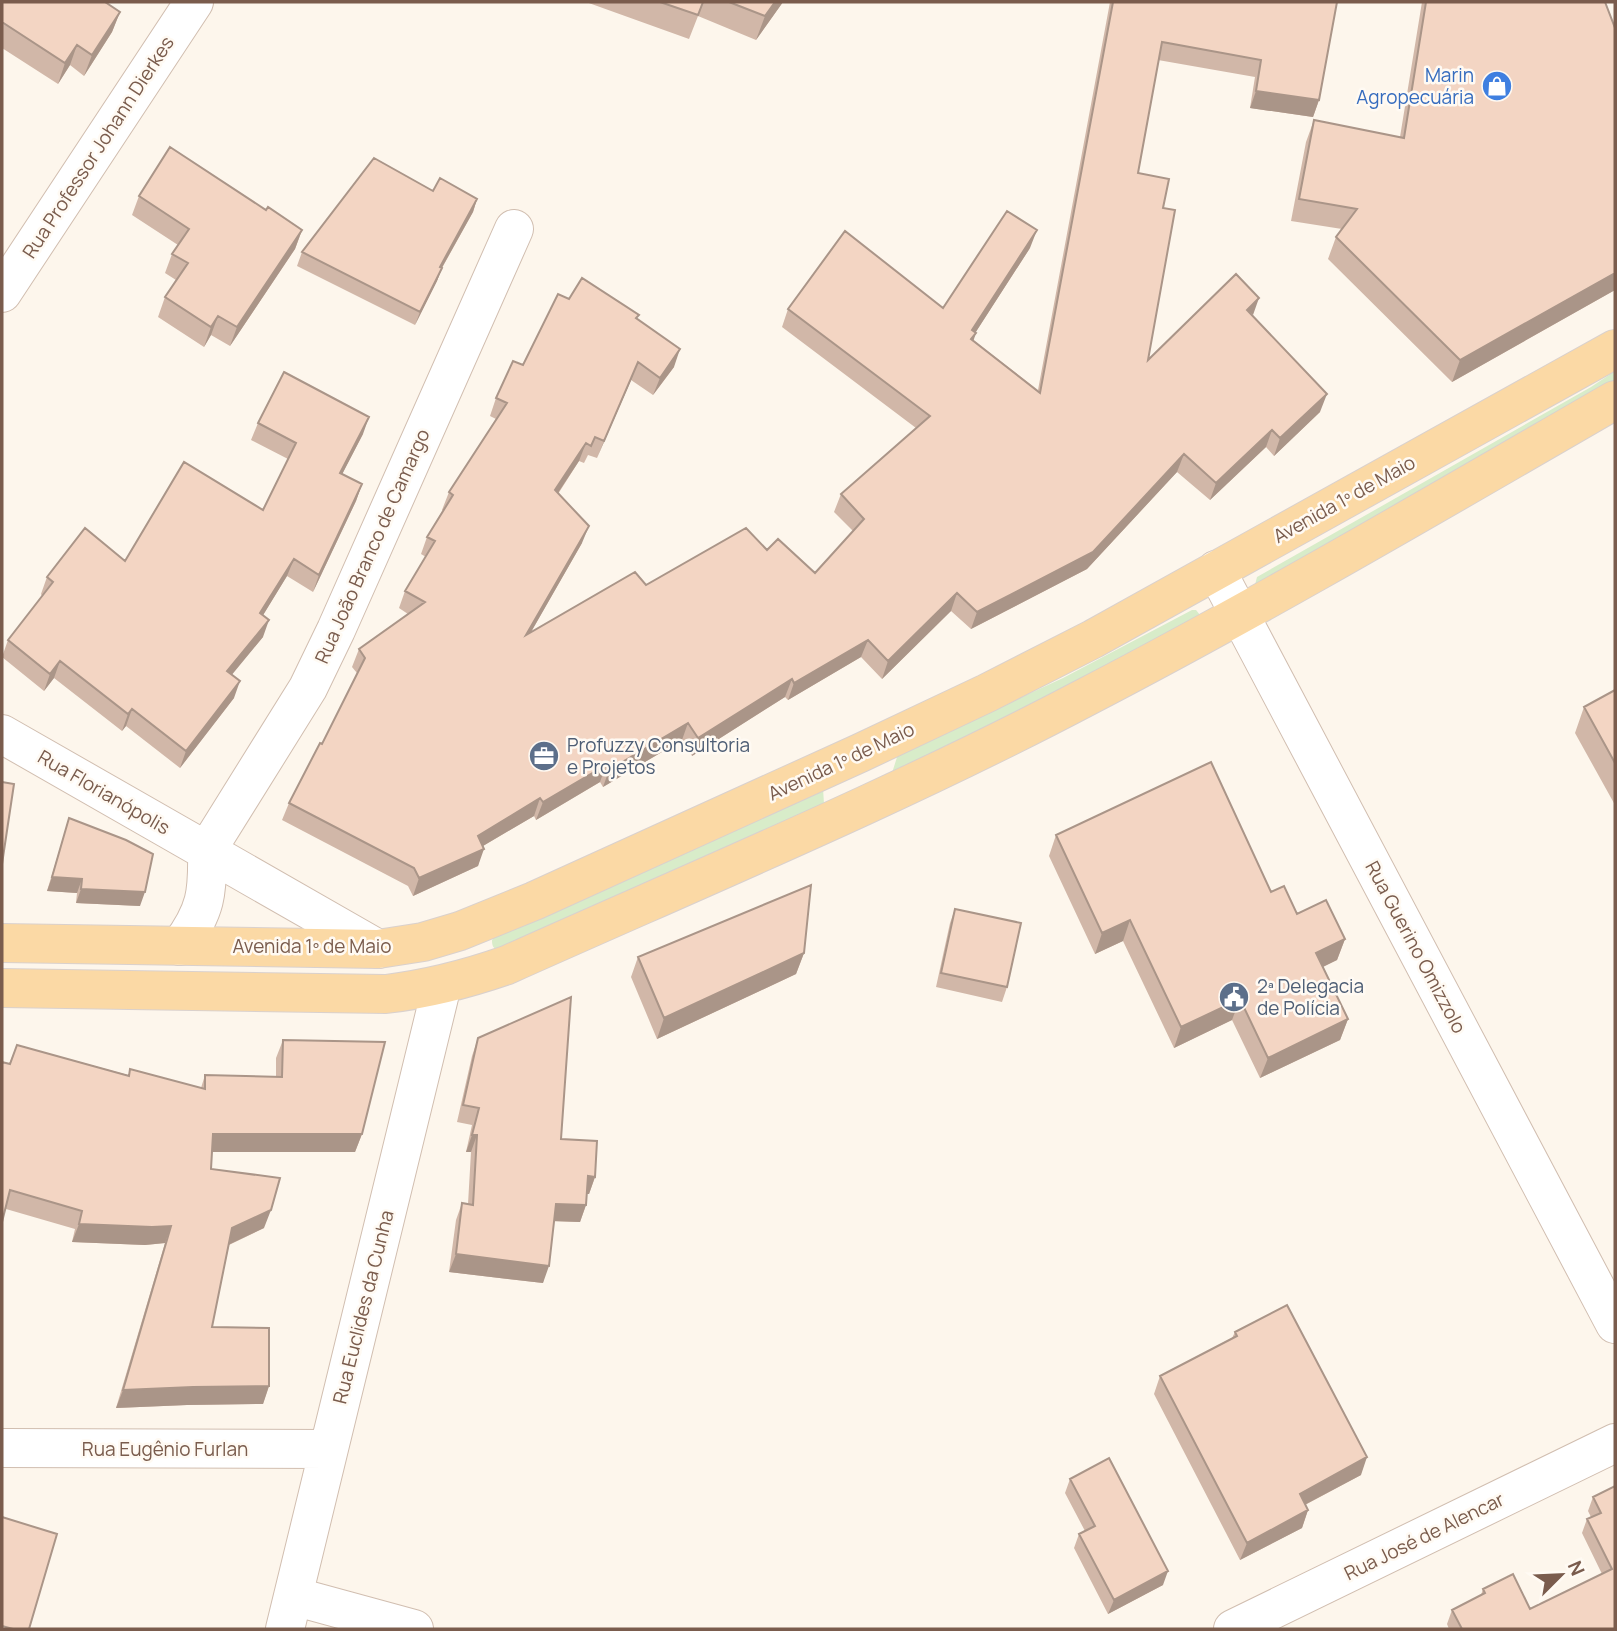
<svg xmlns="http://www.w3.org/2000/svg" width="1617" height="1631" font-family="Manrope,sans-serif">
  <rect width="100%" height="100%" fill="#fdf6ec"/>
  <path fill="#d8ecc9" d="M1615,371V386L1255,585L1257,577L1591,387Z
    M1192,610H1196L1200,615L1201,622L892,773L898,754L1063,678Z
    M823,788L824,804L499,951C493,948 492,946 492,940L494,938Z"/>
  <g fill="none" stroke-linecap="round" stroke-linejoin="round">
    <g stroke="#d1beb0" stroke-width="40">
      <path id="minor" d="M2,293L194,2
        M1216,570L1615,1324
        M2,734L378,949
        M207,850L308,688L336,630L514,229
        M180,946C206,911 208,893 207,850
        M2,1448L328,1449
        M293,1596L414,1629
        M285,1629L442,985
        M1233,1629L1615,1443"/>
    </g>
    <g stroke="#dad1cd" stroke-width="40">
      <path id="major" d="M2,943L378,949L423,942L460,931L534,901L860,753L987,693L1093,639L1615,349
        M2,988L386,994C428,989 467,979 507,965C701,878 898,796 1086,697C1265,604 1440,501 1615,400"/>
    </g>
    <use href="#minor" stroke="#fff" stroke-width="38"/>
    <use href="#major" stroke="#fbd9a5" stroke-width="38"/>
  </g>
  <path fill="#d1b7a8" d="M2,2L120,12L112,32L84,76L70,65L58,84L2,48Z
    M586,2H783L756,40L698,16L689,39Z
    M1110,2H1337L1319,100L1313,117L1250,108L1255,77L1158,60L1138,173L1163,208L1148,360L1253,316L1320,412L1274,456L1266,447L1210,500L1177,472L1087,569L971,629L951,611L882,679L861,657L788,700L785,697L692,756L682,740L603,787L600,782L536,820L534,816L483,846L478,866L413,896L408,886L282,820L289,803L322,744L357,673L352,667L359,649L408,614L399,608L405,591L426,557L421,554L427,537L443,510H442L449,492L496,419L490,416L496,398L523,365L569,299L637,319L674,367L653,395L631,380L597,458L588,455L584,463L579,461L558,494L582,543L531,632L646,585L767,550L815,573L853,531L834,512L841,494L916,428L782,327L788,309L943,308L1030,248L975,333L973,340L1038,390Z
    M1422,2H1605L1615,28V290L1452,382L1328,259L1336,237L1342,229L1291,221L1306,142L1314,120L1400,137Z
    M433,191L477,199L473,212L442,268L437,281L415,325L297,266L302,252Z
    M139,196L266,210L302,230L295,249L230,346L211,335L204,347L158,317L165,297L176,280L165,273L172,254L178,245L132,215Z
    M258,423L363,434L342,474L362,484L356,501L313,592L287,576L263,615V637L231,674L234,698L180,768L126,726L122,731L54,678L44,691L2,657L8,640L42,596L41,594L47,577L125,561L263,510L288,459L251,440Z
    M1615,690V805L1575,733L1584,707Z
    M69,818L140,906L76,903L77,893L47,891Z
    M1056,835L1271,892L1297,914L1345,939L1337,960L1323,967L1348,1019L1340,1040L1260,1078L1232,1020L1174,1048L1123,941L1095,954L1049,856Z
    M955,909L1007,987L1002,1002L936,987L950,923Z
    M804,953L796,974L657,1039L631,977L638,957Z
    M478,1038L561,1139L595,1177L589,1194H587L586,1205L580,1222L554,1221L543,1283L449,1272L456,1220L462,1203L468,1204L471,1152H466L472,1125L457,1122L472,1056Z
    M283,1040L362,1134L355,1152H212L211,1169L264,1228L229,1245L212,1327L269,1386L263,1404L187,1405L116,1408L165,1243L145,1245L72,1242L75,1229L6,1209L9,1064L17,1045L128,1075L201,1088L205,1075L276,1077V1058Z
    M1235,1332L1361,1475L1305,1505L1308,1510L1302,1528L1240,1560L1154,1394L1160,1376L1232,1338Z
    M1070,1479L1163,1585L1108,1614L1074,1548L1079,1534L1085,1531L1065,1493Z
    M1615,1486V1629H1449L1447,1624L1452,1610L1481,1595L1483,1589L1530,1609L1602,1574L1582,1533L1587,1519L1591,1517L1588,1511L1593,1497Z"/>
  <path fill="#aa9588" d="M775,2H783L756,40L765,16Z
    M120,12L112,32L84,76L92,55Z
    M77,45L70,65L58,84L65,63Z
    M1256,91L1319,100L1313,117L1250,108Z
    M477,199L473,212L435,280L440,267Z
    M302,230L295,249L230,346L237,327Z
    M1037,230L1030,248L972,338L976,333L970,351L972,330Z
    M442,268L437,281L415,325L420,312Z
    M1615,273V290L1452,382L1460,360Z
    M1259,298L1253,315L1247,310Z
    M218,316L211,335L204,347L211,327Z
    M680,349L674,367L653,395L660,378Z
    M638,362L631,380L597,458L604,441Z
    M1327,394L1320,412L1274,456L1280,438Z
    M369,417L363,434L334,490L340,473Z
    M1272,430L1266,447L1210,500L1216,483Z
    M586,443L579,461L548,508L555,490Z
    M1184,454L1177,472L1087,569L971,629L977,612Z
    M362,484L356,501L313,592L319,575Z
    M589,526L582,543L519,653L526,635Z
    M294,559L287,576L254,630L260,613Z
    M957,593L951,611L882,679L888,661Z
    M269,620L263,637L221,688L227,671Z
    M868,640L861,657L788,700L794,683Z
    M60,661L54,678L44,691L50,674Z
    M792,679L785,697L692,756L698,738Z
    M240,681L234,698L180,768L186,751Z
    M132,709L126,726L122,731L128,714Z
    M688,723L682,740L603,787L609,770Z
    M606,765L600,782L536,820L543,802Z
    M540,798L534,816L471,853L478,836Z
    M484,849L478,866L413,896L419,878Z
    M52,877L82,879L77,893L47,891Z
    M81,889L145,892L140,906L76,903Z
    M1130,920L1123,941L1095,954L1102,933Z
    M1345,939L1337,960L1308,974L1316,953Z
    M804,953L796,974L657,1039L664,1018Z
    M1240,999L1232,1020L1174,1048L1181,1027Z
    M1348,1019L1340,1040L1260,1078L1268,1058Z
    M213,1134H362L355,1152H207Z
    M472,1135H477L471,1152H466Z
    M588,1176L595,1177L589,1194H581Z
    M556,1204L586,1205L580,1222L550,1221Z
    M271,1210L264,1228L226,1246L232,1228Z
    M79,1224L171,1226L165,1243L145,1245L72,1242Z
    M456,1254L549,1266L543,1283L449,1272Z
    M269,1386L263,1404L187,1405L116,1408L123,1390L193,1387Z
    M1367,1457L1361,1475L1293,1511L1300,1494Z
    M1308,1510L1302,1528L1240,1560L1247,1543Z
    M1168,1571L1163,1585L1108,1614L1114,1600Z"/>
  <path fill="#f3d5c3" stroke="#aa9588" stroke-width="2" d="M2,2H105L120,12L92,55L77,45L65,63L2,22Z
    M660,2H703L698,15Z
    M729,2H775L765,16Z
    M1113,2H1337L1319,100L1256,91L1261,60L1162,42L1138,173L1169,179L1163,208L1175,210L1148,360L1236,274L1259,298L1247,310L1327,394L1280,438L1272,430L1216,483L1184,454L1093,552L977,612L957,593L888,661L868,640L794,683L792,679L698,738L688,723L609,770L606,765L543,802L540,798L478,836L484,849L419,878L414,868L289,803L320,743L322,744L365,658L359,649L425,602L405,591L435,541L427,537L453,495L449,492L507,403L496,398L513,361L523,365L558,294L569,299L582,278L639,315L636,318L680,349L660,378L638,362L604,441L595,437L591,446L586,443L555,490L589,526L526,635L635,572L646,585L746,528L767,550L778,539L815,573L864,519L841,494L930,416L788,309L845,231L943,308L1007,211L1037,230L972,330L976,333L971,339L1040,393Z
    M1426,2H1605L1615,28V273L1460,360L1336,237L1357,209L1299,199L1314,120L1404,138Z
    M170,147L266,210L268,207L302,230L237,327L218,316L211,327L165,297L188,263L172,254L189,229L139,196Z
    M374,158L433,191L440,178L477,199L440,267L442,268L420,312L302,252Z
    M284,372L369,417L340,473L362,484L319,575L294,559L260,613L269,620L227,671L240,681L186,751L132,709L128,714L60,661L50,674L8,640L53,582L47,577L85,528L125,561L184,462L263,510L296,443L258,423Z
    M1615,690V763L1584,707Z
    M1211,762L1271,892L1284,886L1297,914L1326,900L1345,939L1316,953L1348,1019L1268,1058L1240,999L1181,1027L1130,920L1102,933L1056,835Z
    M2,782L14,784L2,864Z
    M69,818L126,840L153,854L145,892L81,889L82,879L52,877Z
    M811,885L804,953L664,1018L638,957Z
    M955,909L1021,923L1007,987L941,973Z
    M571,997L561,1139L597,1141L595,1177L588,1176L586,1205L556,1204L549,1266L456,1254L462,1203L473,1205L477,1135H472L479,1108L463,1105L478,1038Z
    M283,1040L385,1042L362,1134H213L211,1169L280,1178L271,1210L232,1228L212,1327L269,1328V1386L193,1387L123,1390L171,1226L152,1227L79,1224L82,1211L10,1190L2,1222V1062L10,1064L17,1045L129,1076L130,1069L205,1089V1075L282,1077Z
    M1287,1305L1367,1457L1300,1494L1308,1510L1247,1543L1160,1376L1237,1336L1235,1332Z
    M1109,1458L1168,1571L1114,1600L1079,1534L1095,1526L1070,1479Z
    M1615,1486V1629H1462L1452,1610L1485,1593L1483,1589L1513,1574L1530,1609L1612,1569L1587,1519L1601,1513L1593,1497Z
    M2,1517L57,1534L29,1629H13L2,1626Z"/>
  <defs>
    <g id="shop-disc" transform="scale(1.575)"><circle r="9.5" fill="#3f7fe0" stroke="#fffaf3"/><path d="M-5-2.5h2.3a2.7 3.5 0 0 1 5.4 0H5L5.5 6h-11ZM-1.5-2.5h3a1.5 2.3 0 0 0-3 0Z" fill="#fff"/></g>
    <g id="office-disc" transform="scale(1.575)"><circle r="9.5" fill="#5c6f8a" stroke="#fffaf3"/><path d="M-6-3h4V-5.5h4V-3h4V5H-6ZM-1-4.5V-3h2v-1.5ZM-6 0V1H6V0Z" fill="#fff"/></g>
    <g id="civic-disc" transform="scale(1.575)"><circle r="9.5" fill="#5c6f8a" stroke="#fffaf3"/><path d="M-.6-6.5H3V-4.5H.6V-3L4-1V1h2V6H-6V1h2V-1L-.6-3ZM-1.2 2.5V6h2.4V2.5Z" fill="#fff"/></g>
  </defs>
  <g fill-rule="evenodd">
    <use href="#shop-disc" x="1497" y="86"/>
    <use href="#office-disc" x="544" y="756"/>
    <use href="#civic-disc" x="1234" y="997"/>
  </g>
  <g text-anchor="middle" stroke-width="5" stroke-linejoin="round" paint-order="stroke">
    <g font-size="19" fill="#366cbe" stroke="#fffaf3" text-anchor="end">
      <text x="1474" y="82">Marin<tspan x="1474" dy="22">Agropecuária</tspan></text>
    </g>
    <g font-size="19" fill="#7a5c4d" stroke="#fffaf3">
      <text transform="translate(98 147) rotate(-57)" y="7">Rua Professor Johann Dierkes</text>
      <text transform="translate(1344 499) rotate(-29)" y="7">Avenida 1º de Maio</text>
      <text transform="translate(372 546) rotate(-66)" y="7">Rua João Branco de Camargo</text>
      <text transform="translate(841 761) rotate(-25)" y="7">Avenida 1º de Maio</text>
      <text transform="translate(104 792) rotate(30)" y="7">Rua Florianópolis</text>
      <text x="312" y="953">Avenida 1º de Maio</text>
      <text transform="translate(1416 947) rotate(62)" y="7">Rua Guerino Omizzolo</text>
      <text transform="translate(363 1307) rotate(-76)" y="7">Rua Euclides da Cunha</text>
      <text x="165" y="1456">Rua Eugênio Furlan</text>
      <text transform="translate(1424 1536) rotate(-26)" y="7">Rua José de Alencar</text>
    </g>
    <g font-size="19" fill="#4e5e75" stroke="#fffaf3" text-anchor="start">
      <text x="567" y="752">Profuzzy Consultoria<tspan x="567" dy="22">e Projetos</tspan></text>
      <text x="1257" y="993">2ª Delegacia<tspan x="1257" dy="22">de Polícia</tspan></text>
    </g>
  </g>
  <rect width="1617" height="1631" fill="none" stroke="#7a5c4d" stroke-width="7"/>
  <g transform="translate(1561 1575) rotate(66)" stroke="#fffaf3" stroke-width="5" paint-order="stroke">
  <path d="M0-5L12 26L0 18L-12 26Z" fill="#7a5c4d"/>
  <text y="-10" font-size="19" font-weight="bold" text-anchor="middle" fill="#7a5c4d">N</text>
  </g>
</svg>
